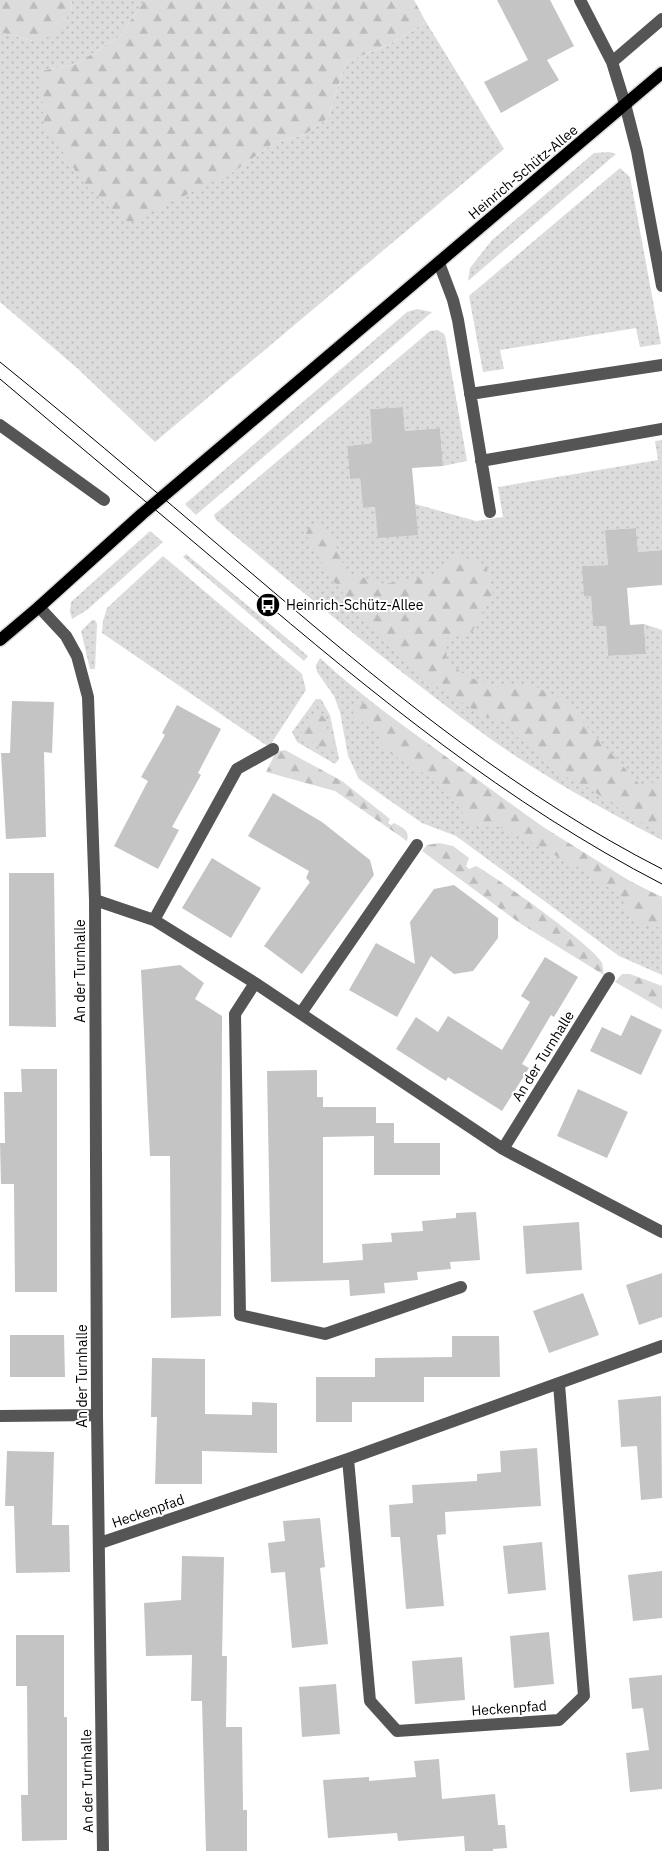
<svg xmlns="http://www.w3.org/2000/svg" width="662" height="1851" font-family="'IBM Plex Sans',sans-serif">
  <defs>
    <pattern id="grass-dots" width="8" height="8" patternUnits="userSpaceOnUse" patternTransform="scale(1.25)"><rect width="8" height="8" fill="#dcdcdc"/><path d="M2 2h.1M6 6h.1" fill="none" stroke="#bbb" stroke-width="1.8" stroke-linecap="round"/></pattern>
    <pattern id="forest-firs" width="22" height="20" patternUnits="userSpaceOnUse" patternTransform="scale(1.25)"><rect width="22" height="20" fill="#dcdcdc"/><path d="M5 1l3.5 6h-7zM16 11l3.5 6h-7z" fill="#bbb"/></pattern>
  </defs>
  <rect width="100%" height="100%" fill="#fff"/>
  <path fill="url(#grass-dots)" d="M72,0H145L119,37L76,64L40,71L182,195L235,171L275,142L304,135L328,118L346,62L388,45L426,22L504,149L155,442L77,368L0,302V32L33,41L71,12Z
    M609,152L616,154L468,281L470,268L492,240L594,153Z
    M620,168L630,177L661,344L640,347L636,328L500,350L504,369L483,372L469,296Z
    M417,309L432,312L196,515L185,504L407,312Z
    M438,330L445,335L467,461L443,466L440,428L405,431L403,407L370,409L372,443L347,446L350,478H360L363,508L415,504L476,521L503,517L498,487L658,460L655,441L662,440V550L638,552L636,528L606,530L608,565L583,566L584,596H591L593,626H606L608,656L646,654L644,624L662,630V840C604,810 546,778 492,740C397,671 306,595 216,520L214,515L430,331Z
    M150,531L163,542L87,610L72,619L70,611L71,602Z
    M186,554L308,656L304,661L183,557Z
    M163,556L302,674L306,690L269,747L102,633L103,621L107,608Z
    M92,620H95L97,624L95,669H90L81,631Z
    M320,658C365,700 415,734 464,770C527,816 591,864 662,897V975L619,956L456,836L422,823L359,779L348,756L340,712L334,696L317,672L316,665Z
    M316,699H321L330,715L339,759L335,764L297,742L292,732Z"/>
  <path fill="url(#forest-firs)" d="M0,0H72L71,12L55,35L33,41L0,32Z
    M145,0H414L426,22L388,45L346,62L328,118L304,135L275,142L235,171L129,223L86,186L44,125L40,71L76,64L119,37Z
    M310,525L319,526L333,539L347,573L385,584L431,576L456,555L486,565L493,593L472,632L447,638L446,661L468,677L497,687L530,684L562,699L639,784L662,782V833L636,820L589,788L562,775L516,736L507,723L482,715L424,679L361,617L329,575L306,534Z
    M372,703L540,825L641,888L662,897V930L653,924L640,923L630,917L623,901L609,888L580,868L500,827H479L467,822L454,797L442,784L383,749L378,731L367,724L354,720L353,712L359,704Z
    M320,713L326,720L327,732L335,746L329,754L325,755C317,742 311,745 302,737V728L310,715Z
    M285,750L342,781L390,819L388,823L391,825L394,823C403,828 410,830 407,841L335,791L266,772L276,752Z
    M439,843L453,846L469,858L466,866L469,869L476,866C495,876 596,948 602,963C603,966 603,971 604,975L521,924L422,851L427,845Z
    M622,974H630L662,986V1009L615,982Z"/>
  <path fill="#c4c4c4" d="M497,0H550L574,46L547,60L559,80L501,113L484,82L528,60Z
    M403,407L405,431L440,428L443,466L412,468L418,535L378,538L375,507L363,508L360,478L350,479L347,446L372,443L370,409Z
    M636,528L638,552L662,550V585L627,588L630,625L644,624L646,654L608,656L606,626H593L591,596H584L582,566L608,565L605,530Z
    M12,701L54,702L52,753L44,752L46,837L6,839L1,753H10Z
    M177,705L221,729L198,773L201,775L172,827L179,830L158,869L114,846L148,781L141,777L165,735L162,733Z
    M273,793L322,822L370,860L374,875L302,974L264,946L310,882L306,878L309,871L248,836Z
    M212,858L261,888L231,938L182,908Z
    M9,873H54L56,1027L9,1026Z
    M454,885L498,918V938L473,971L454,974L431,956L397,1017L349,990L376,943L415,964L410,922L434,889Z
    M545,957L578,977L554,1017L551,1015L522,1064L529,1068L502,1111L448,1077L446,1081L396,1049L416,1017L438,1032L448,1016L502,1050L530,1002L521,996Z
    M180,965L204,983L195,999L222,1016L221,1316L171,1318L170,1156H150L141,970Z
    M631,1015L662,1030L641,1075L590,1051L602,1027L621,1036Z
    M21,1069H57V1292H15L14,1184H1L0,1143H5L4,1092H22Z
    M317,1070V1097H323V1107H376V1123H394V1143H440V1175H374V1136L323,1137V1263L363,1260L362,1244L392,1242L391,1233L423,1231L422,1221L456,1218V1213L476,1212L480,1260L450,1262L451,1269L417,1272L418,1280L384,1283L385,1293L350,1296L349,1280L271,1282L267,1071Z
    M578,1089L628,1112L607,1158L557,1136Z
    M579,1222L582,1270L526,1274L523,1226Z
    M662,1273V1317L639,1325L626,1285Z
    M583,1293L599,1335L549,1353L533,1311Z
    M10,1335H64L65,1377H10Z
    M452,1336H499L500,1377H424V1402H352V1422H316V1377H375V1358L452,1357Z
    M152,1358L205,1359V1414L252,1415V1402L277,1403V1453L202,1451V1484H155L157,1417H151Z
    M661,1396L662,1498L641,1500L637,1446L621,1447L618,1400Z
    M537,1448L541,1506L445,1512L446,1534L437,1535L444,1606L406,1609L400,1537H391L389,1505L413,1503L412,1485L477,1481V1474L501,1472L500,1451Z
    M7,1451L54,1452L52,1525H69L70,1572L16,1573L14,1506H5Z
    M320,1518L325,1567L320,1568L328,1644L292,1648L285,1572L271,1573L268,1543L285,1541L283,1521Z
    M542,1542L546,1590L508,1594L503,1546Z
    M182,1556L224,1557L222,1656H227L226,1727H242L243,1810H247V1851H206L202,1701H191L192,1655L146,1656L144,1603L181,1600Z
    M662,1571V1618L633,1621L628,1575Z
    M549,1632L554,1684L514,1688L510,1636Z
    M16,1635H64V1717H67V1840L22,1841L21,1795H28L27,1686H16Z
    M462,1657L465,1700L415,1704L412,1661Z
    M662,1675V1789L630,1792L626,1753L649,1750L643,1708L632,1709L629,1678Z
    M336,1684L340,1734L302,1737L299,1687Z
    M439,1759L442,1799L495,1794L498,1825H505L507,1848L493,1849V1851H465L464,1836L398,1841L397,1833L328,1838L323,1780L369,1777V1781L416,1777L414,1761Z"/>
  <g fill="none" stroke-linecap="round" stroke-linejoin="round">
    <g stroke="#dbdbdb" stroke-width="15">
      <path id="major" d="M0,640L39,607L142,514L662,73"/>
    </g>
    <path stroke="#555" stroke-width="12" d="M580,0L612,62L625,104L637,151L662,286
      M612,62L662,19
      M439,263L453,300L458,320L490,512
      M470,394L662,365
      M0,425L104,500
      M481,461L662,429
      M39,607L66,636L77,656L88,697L95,900L97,1415L103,1851
      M95,900L154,920L255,983L503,1149L662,1232
      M154,920L237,769L273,749
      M255,983L235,1014L240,1315L325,1334L461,1287
      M301,1013L417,845
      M503,1149L609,978
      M0,1416L97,1415
      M348,1459L370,1701L397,1731L559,1720L584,1696L559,1384
      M100,1543L348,1459L662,1346"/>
    <use href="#major" stroke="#000" stroke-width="12"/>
    <path stroke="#000" stroke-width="1" d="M0,362C94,438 185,517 276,594C397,697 521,797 662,869
      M0,379C80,447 161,514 241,582C373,694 507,804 662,884"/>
  </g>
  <defs>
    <g id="bus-disc" transform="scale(1.25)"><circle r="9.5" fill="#000" stroke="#fff"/><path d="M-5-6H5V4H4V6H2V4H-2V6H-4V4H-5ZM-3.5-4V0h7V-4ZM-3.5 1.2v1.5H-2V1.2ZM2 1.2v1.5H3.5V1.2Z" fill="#fff"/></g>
  </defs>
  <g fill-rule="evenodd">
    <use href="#bus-disc" x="268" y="605"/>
  </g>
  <g text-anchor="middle" stroke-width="4" stroke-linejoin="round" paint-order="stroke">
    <g font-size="14" fill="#000" stroke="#fff">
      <text transform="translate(523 172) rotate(-40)" y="5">Heinrich-Schütz-Allee</text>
      <text transform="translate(80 971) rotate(-90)" y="5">An der Turnhalle</text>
      <text transform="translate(543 1056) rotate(-58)" y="5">An der Turnhalle</text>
      <text transform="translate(82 1376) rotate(-90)" y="5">An der Turnhalle</text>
      <text transform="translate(148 1511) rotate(-19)" y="5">Heckenpfad</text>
      <text transform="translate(509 1708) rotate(-4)" y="5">Heckenpfad</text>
      <text transform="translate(87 1781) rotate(-91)" y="5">An der Turnhalle</text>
    </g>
    <g font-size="14" fill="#000" stroke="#fff" text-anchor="start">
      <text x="286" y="610">Heinrich-Schütz-Allee</text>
    </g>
  </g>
</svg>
